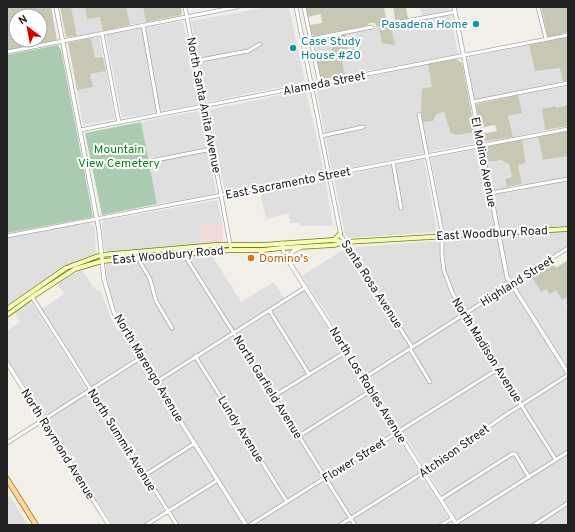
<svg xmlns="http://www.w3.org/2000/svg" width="575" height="532" font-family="Overpass,sans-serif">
  <rect width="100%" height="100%" fill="#f2efe9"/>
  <path fill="#e0dfdf" d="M71,7H85L87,19L100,17L103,31L77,36Z
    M126,7H143L146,22L130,25Z
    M267,7H289L305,82L207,102L191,21Z
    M420,7H449V10L422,16Z
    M450,14L458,54L345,75L341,55L349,54L345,34L369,29L373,30L378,26L395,45L391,26Z
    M183,21L199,104L122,118L106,35Z
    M99,37L103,57L95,59L91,38Z
    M329,37L333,57L316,60L314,42L317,40Z
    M529,45L535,70L561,68L563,82L474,100L466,62L467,59L470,57Z
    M428,64L436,114L444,112L457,135L475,132V143L332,171L316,88Z
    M106,71L115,119L83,125L77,90L92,87L90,74Z
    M568,86V105L556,108L542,109L545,130L513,137L508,116L522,113L518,95Z
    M306,90L324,172L225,192L208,110Z
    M198,111L200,112L216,191L215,194L157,204L141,122Z
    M538,137L543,160L568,156V226L444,234L431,158L478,149L481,163L501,160L509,164L512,178L505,179L508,192L524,190L518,164L526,163L522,140Z
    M424,159L437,232L348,238L345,236L334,177Z
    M325,179L333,226H300V223H290L289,213L266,219L260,191Z
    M217,200L222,223L200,226L202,245L108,252L104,248L102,223L103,221Z
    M90,223L94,226L96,250L95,254L67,265L7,305V238L80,224Z
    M568,231V246L509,284L568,377V525H461L369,378L302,276L346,248Z
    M211,254L241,302L274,282L286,301L304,290L448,517V518L437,525H179L94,390L143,358L125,330L126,327L116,309L107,282L106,266L109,262Z
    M82,270L94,288L101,292L111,319L118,331L122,332L137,356L92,386L42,309L64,294L57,283Z
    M530,274L541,292L546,289L556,290L562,300L568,297V304L565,306L568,310V370L515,286L516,284Z
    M29,303L33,304L86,388V390L45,416L43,415L7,358V331L20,322L15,313Z
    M88,393L90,394L164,510L163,512L142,525H113L47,421L48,419Z
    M10,496L28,525H7V498Z"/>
  <path fill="#f2dad9" d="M222,223L223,241L222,243L202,245L200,226Z"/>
  <path fill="#c7c7b4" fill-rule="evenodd" d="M7,7H51L57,40L7,51ZM16,16H40V40H16Z
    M60,7H71L77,36L66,37Z
    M85,7H126L130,25L103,31L100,17L87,19Z
    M143,7H181L182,12L181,15L146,22Z
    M306,7H384L387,26H391L395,45L382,43L379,26L377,27L375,23H370L366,26L314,36L311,33L310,25L322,23L321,14L308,17Z
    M393,7H406L408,19L395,20Z
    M541,7H568V32L548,38Z
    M345,34L349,54L341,56L345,75L323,79L319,76L316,60L333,57L329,37Z
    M568,37V81L563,82L560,68L535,71L529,45Z
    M91,38L95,58L103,57L106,71L90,74L93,87L77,90L68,43Z
    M456,59L462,63L475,132L457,135L451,133L444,112L436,114L433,121L423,122L421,111L422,89L432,87L428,64Z
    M518,95L522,113L508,116L513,137L487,141L483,140L482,134L497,131L495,125L480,128L476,106L477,104Z
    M568,105V126L545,130L542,109L555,106L556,108Z
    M568,131V156L543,160L538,137Z
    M522,140L526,163L518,165L522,184L507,187L505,179L512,177L509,164L501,160L487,162L485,149L487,146Z
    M568,260V297L562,300L556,290L550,294L546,289L541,292L530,274L551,261L556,268Z"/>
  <path fill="#aacbaf" d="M58,45L61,50L93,217L7,233V55Z
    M141,122L157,204L102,215L85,133Z"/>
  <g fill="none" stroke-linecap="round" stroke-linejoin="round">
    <g stroke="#a9a9a9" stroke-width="4.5">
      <path id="minor" d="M185,7L221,195L231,250
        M296,7L341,236L412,347
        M304,7L320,84
        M538,7L546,39
        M389,24L455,12
        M143,25L159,115
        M102,33L119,123
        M311,39L372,27
        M7,52L237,7
        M195,61L248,51L260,44
        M472,102L568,83
        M419,114L442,232V256L444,271L452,292L466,318L556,460
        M80,130L568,35
        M321,136L363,127
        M156,160L212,149
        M393,162L401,208
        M490,193L568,179
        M7,236L568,129
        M182,249L187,259L355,525
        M138,252L140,262L150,279L156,301L172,328
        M32,297L177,525
        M269,310L309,374
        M410,349L430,382
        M195,356L287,502
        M364,378L568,248
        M156,382L306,287
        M274,396L347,351
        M299,436L372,390
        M7,443L140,358
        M145,475L195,443
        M441,499L512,454H515L529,477
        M456,523L568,452
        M146,525L218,480
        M250,525L498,369
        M340,525L424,472L504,416L568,375
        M441,525L453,518
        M534,525L568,503"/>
    </g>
    <g stroke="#a9a9a9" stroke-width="5">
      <path id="tertiary" d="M56,7L99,230L104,279L113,310L122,329L246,525
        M454,7L507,277L568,373
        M282,243L284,254L457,525
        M291,263V254L293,251L300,248
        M7,363L109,525"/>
    </g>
    <g stroke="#707d05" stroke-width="5.5">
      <path id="secondary" d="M334,240L340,234
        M7,309L66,268L101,255L216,245H263L333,240L343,242
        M7,315L32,297L75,269L102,261L231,250H263L282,248L334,245L345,242L568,229"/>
    </g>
    <g stroke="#a06b00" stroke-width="6">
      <path id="primary" d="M7,479L36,525"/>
    </g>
    <use href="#minor" stroke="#fff" stroke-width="3"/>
    <use href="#tertiary" stroke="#fff" stroke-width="3.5"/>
    <use href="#secondary" stroke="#f7fabf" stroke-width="4"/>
    <use href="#primary" stroke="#fcd6a4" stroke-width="4.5"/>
  </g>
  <g fill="#0f9aa8" stroke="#fff" stroke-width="1.5">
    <circle cx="476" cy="24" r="4"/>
    <circle cx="293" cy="48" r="4"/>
  </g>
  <circle fill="#e8710a" stroke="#fff" stroke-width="1.5" cx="251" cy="258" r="4"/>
  <g text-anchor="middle" stroke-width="4" stroke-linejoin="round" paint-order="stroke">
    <g font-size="12" fill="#0d838f" stroke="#fff" text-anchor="end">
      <text x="468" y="28">Pasadena Home</text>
      <text x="301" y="45" text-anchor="start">Case Study<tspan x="301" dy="14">House #20</tspan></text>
    </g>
    <g font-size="12" fill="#222" stroke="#fff">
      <text transform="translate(324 83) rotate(-11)" y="4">Alameda Street</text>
      <text transform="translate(204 105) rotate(79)" y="4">North Santa Anita Avenue</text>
      <text transform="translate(484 162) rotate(79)" y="4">El Molino Avenue</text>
      <text transform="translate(288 183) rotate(-11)" y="4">East Sacramento Street</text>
      <text transform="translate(492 233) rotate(-3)" y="4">East Woodbury Road</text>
      <text transform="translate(168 255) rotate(-5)" y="4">East Woodbury Road</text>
      <text transform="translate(517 281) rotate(-32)" y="4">Highland Street</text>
      <text transform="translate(372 284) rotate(57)" y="4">Santa Rosa Avenue</text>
      <text transform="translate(487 350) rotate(58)" y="4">North Madison Avenue</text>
      <text transform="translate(149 368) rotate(59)" y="4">North Marengo Avenue</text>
      <text transform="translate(368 385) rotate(58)" y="4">North Los Robles Avenue</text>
      <text transform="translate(268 387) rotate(58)" y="4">North Garfield Avenue</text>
      <text transform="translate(241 429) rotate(58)" y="4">Lundy Avenue</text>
      <text transform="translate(122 440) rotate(58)" y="4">North Summit Avenue</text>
      <text transform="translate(58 444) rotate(58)" y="4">North Raymond Avenue</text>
      <text transform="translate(454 451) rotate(-35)" y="4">Atchison Street</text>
      <text transform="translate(354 460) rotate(-32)" y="4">Flower Street</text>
    </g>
    <g font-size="12" fill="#0c8416" stroke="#fff">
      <text x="119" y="153">Mountain<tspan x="119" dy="14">View Cemetery</tspan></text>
    </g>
    <g font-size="12" fill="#c56008" stroke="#fff" text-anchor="start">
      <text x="259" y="262">Domino's</text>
    </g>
  </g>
  <rect width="575" height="532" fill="none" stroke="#222222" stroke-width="16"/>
  <g transform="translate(28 28) rotate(328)"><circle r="19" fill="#ffffff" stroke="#a7a7a7"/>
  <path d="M0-3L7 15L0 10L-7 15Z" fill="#d40000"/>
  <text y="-6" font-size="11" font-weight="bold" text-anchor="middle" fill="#222222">N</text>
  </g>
</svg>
